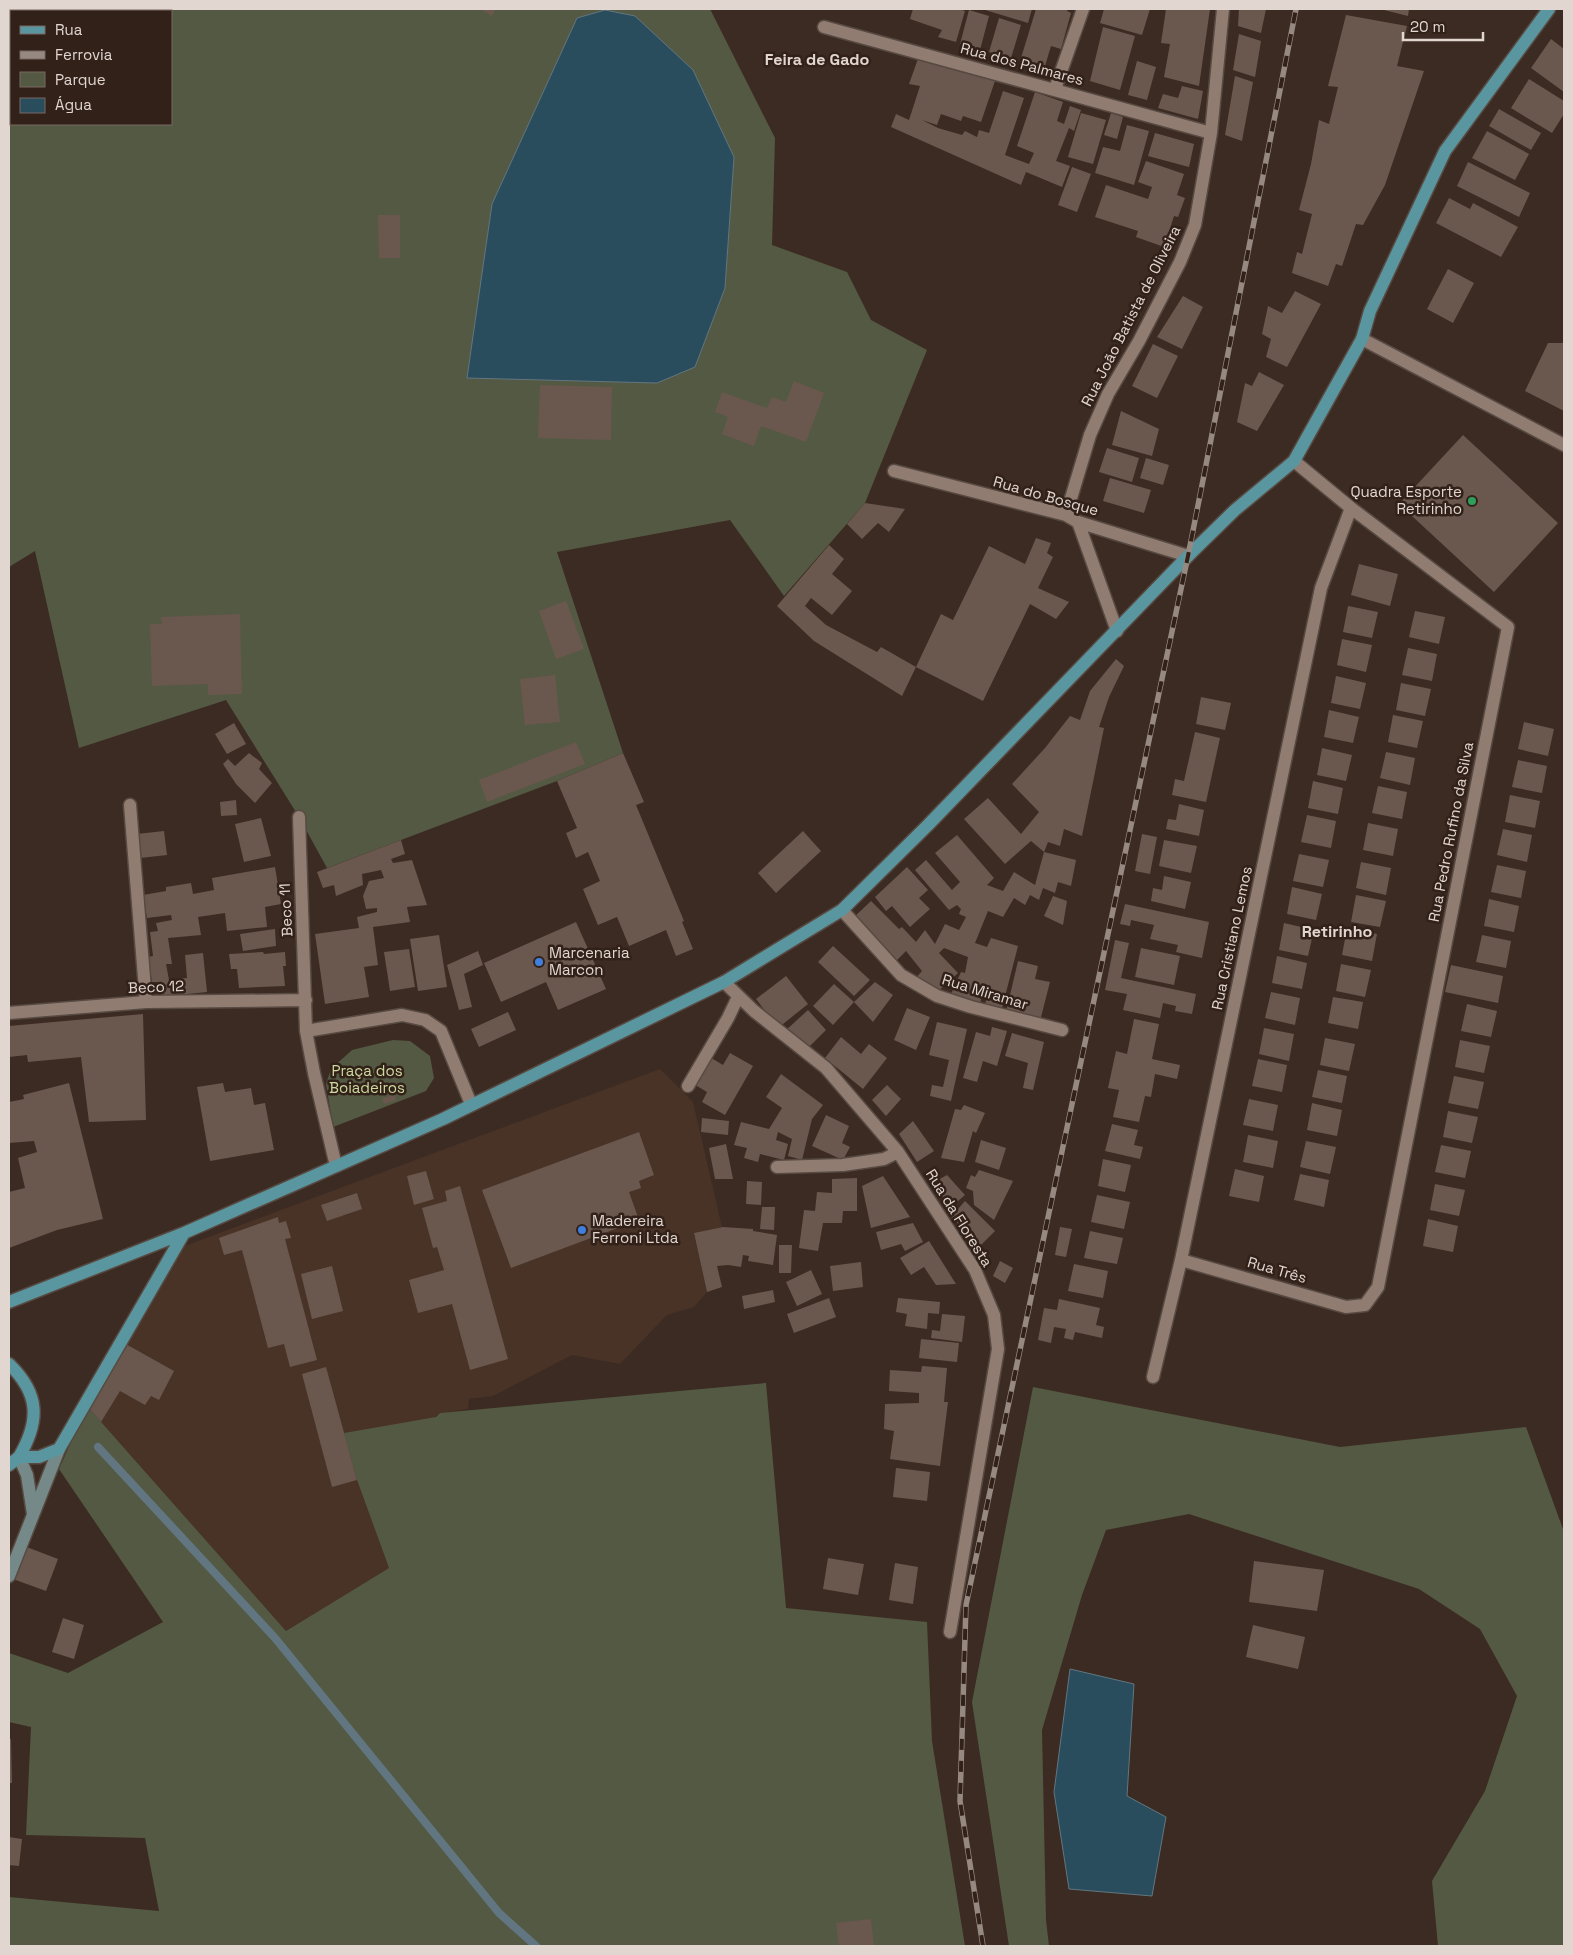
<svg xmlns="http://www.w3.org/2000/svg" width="1573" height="1955" font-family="'Space Grotesk',sans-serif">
  <rect width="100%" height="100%" fill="#3c2b22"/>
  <path fill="#493226" d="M660,1069L693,1102L722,1227L694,1234L707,1292L694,1307L667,1315L620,1364L572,1355L493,1396L469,1399L468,1409L440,1413L357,1480L389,1568L286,1631L87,1406L179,1248Z"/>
  <path fill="#545943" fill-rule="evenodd" d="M9,9H710L775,138L772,245L847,272L871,320L927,350L865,503L784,596L730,520L557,552L623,753L557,781L327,868L299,817L226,700L79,748L35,551L9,567ZM11,11H171V124H11Z
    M393,1040L410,1041L430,1056L434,1078L426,1091L333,1127L326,1084L331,1069L352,1050Z
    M766,1383L786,1608L927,1622L932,1741L965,1946H9V1897L159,1911L145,1838L26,1835L31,1727L9,1722V1653L68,1673L163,1622L59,1469L87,1406L286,1631L389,1568L357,1480L344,1433L436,1417L440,1413Z
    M1033,1387L1340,1447L1526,1427L1564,1532V1946H1438L1432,1881L1485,1791L1517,1696L1480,1629L1419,1589L1189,1514L1106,1530L1082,1595L1042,1730L1046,1920L1049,1946H1009L972,1702Z"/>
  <path fill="#2a4d5e" stroke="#617680" d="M605,10L635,16L693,70L734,157L725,288L695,367L657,383L467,378L492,204L577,18Z
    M1070,1669L1134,1684L1127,1796L1166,1817L1152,1896L1069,1889L1054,1792Z"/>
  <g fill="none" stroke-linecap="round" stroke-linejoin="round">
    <path stroke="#617680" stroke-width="8" d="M98,1447L275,1638L499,1913L536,1946"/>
  </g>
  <path fill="#6a584e" d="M480,9H496L492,16Z
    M913,9H959L965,11L956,42L938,37L942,30L910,19Z
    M982,9H1032L1028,23Z
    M1036,9H1068L1067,11L1071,13L1061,49L1051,46L1045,66L1021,58Z
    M1104,9H1150L1142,35L1100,23Z
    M1166,9H1210L1199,86L1164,77L1170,44L1161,43Z
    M1239,9H1266L1261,33L1238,26Z
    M1380,9H1409L1408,16Z
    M969,10L989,16L980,50L960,44Z
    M1346,15L1407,26L1397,66L1424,71L1385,185L1363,225L1356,224L1342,266L1336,264L1328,286L1292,273L1297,252L1302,254L1312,214L1299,210L1311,164L1319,120L1329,124L1338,87L1328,86Z
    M999,18L1021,25L1011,58L989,52Z
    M1103,27L1135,36L1120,90L1090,81Z
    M1239,34L1261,41L1255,77L1233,70Z
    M1551,39L1564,49V92L1531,68Z
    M919,56L996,78L981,122L963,116L961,121L941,114L937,125L922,120L938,128L962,135L965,131L977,137L979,130L989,133L1003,91L1024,98L1005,155L1029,164L1034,153L1017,146L1035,92L1063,102L1057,121L1064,124L1070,106L1081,110L1074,131L1069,128L1056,161L1070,166L1062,187L1026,172L1021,185L891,127L896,114L909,120L920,86L909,84Z
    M1137,61L1156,67L1147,100L1128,95Z
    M1235,76L1253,82L1242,141L1225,135Z
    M1529,79L1564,101V114L1552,133L1511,108Z
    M1182,86L1203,91L1198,119L1158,108L1163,94L1178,98Z
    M1499,109L1541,133L1531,150L1489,126Z
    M1081,113L1106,120L1093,164L1068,157Z
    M1111,113L1123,117L1117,139L1104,135Z
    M1127,125L1149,131L1134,185L1095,173L1103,147L1120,151Z
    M1487,131L1529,154L1515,180L1472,158Z
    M1155,133L1194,144L1189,167L1148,156Z
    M1146,161L1184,174L1177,195L1185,198L1178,217L1174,216L1164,247L1136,237L1138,231L1095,217L1106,185L1148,199L1152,187L1138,182Z
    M1468,162L1530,193L1519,217L1457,186Z
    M1072,167L1091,174L1077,212L1058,205Z
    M1449,198L1470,209L1473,203L1518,227L1501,257L1436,223Z
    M378,215H400V258H379Z
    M1448,269L1474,283L1453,323L1427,309Z
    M1295,291L1321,304L1287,367L1266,357L1271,339L1262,334L1268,306L1282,313Z
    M1183,296L1203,307L1182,349L1157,337Z
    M1548,343H1564V411L1525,391Z
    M1153,344L1178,356L1157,398L1132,386Z
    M1259,372L1284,385L1257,431L1237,422L1245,383L1252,386Z
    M794,381L824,393L806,442L761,426L754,446L722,434L728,417L715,412L722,392L767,408L772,397L786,402Z
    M540,385L612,387L611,440L538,438Z
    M1121,411L1159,429L1152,456L1112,445Z
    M1463,435L1558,523L1494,592L1399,504Z
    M1107,448L1139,458L1132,482L1099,472Z
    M1146,458L1169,465L1163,485L1140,478Z
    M1110,478L1151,490L1144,513L1103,501Z
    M865,503L905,509L889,532L878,523L862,539L847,524Z
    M1036,538L1051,543L1047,553L1053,557L1038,588L1069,602L1056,619L1030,604L983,701L916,667L902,696L814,641L777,606L829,545L844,559L832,574L852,591L832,615L811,598L805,606L826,625L877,652L881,647L916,667L941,614L953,620L989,546L1025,564Z
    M1359,564L1398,574L1390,606L1351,595Z
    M566,601L584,649L556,659L539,611Z
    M1348,606L1378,612L1372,638L1343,632Z
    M1415,611L1445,617L1439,644L1409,637Z
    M240,614L242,694L208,695V684L152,686L150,624H162L161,617Z
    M1342,639L1372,645L1366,672L1337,665Z
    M1408,648L1437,654L1432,681L1402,675Z
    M1116,659L1124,666L1109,697L1099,727L1104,728L1082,836L1064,829L1060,846L1048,842L1044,852L1076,860L1071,886L1058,882L1055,893L1043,888L1039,900L1030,895L1025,905L1014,898L1003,917L988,911L975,943L987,947L991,938L1018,946L1001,1012L984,1008L988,993L983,991L980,1004L951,994L961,972L965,973L968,957L944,948L939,953L958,973L935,994L913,981L922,971L906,951L894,963L852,919L871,901L899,929L902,927L916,942L925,930L935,944L945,924L959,930L966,917L959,914L961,909L957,905L949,910L915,870L926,860L952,890L960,882L935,853L957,835L994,878L987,885L1003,891L1014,872L1035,885L1044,852L1031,841L1005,864L964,819L988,798L1021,834L1039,812L1012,784L1045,748L1070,716L1080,720L1090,691Z
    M555,675L560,722L525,725L520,679Z
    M1336,676L1366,683L1360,709L1331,703Z
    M1401,683L1431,689L1425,716L1396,710Z
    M1201,697L1231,703L1225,730L1196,724Z
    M1329,710L1359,717L1353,743L1324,737Z
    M1393,715L1423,721L1417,748L1388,742Z
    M1524,722L1554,729L1548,756L1518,749Z
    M234,723L246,744L227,754L215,734Z
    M1195,732L1220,738L1206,802L1172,795L1175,779L1184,781Z
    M576,742L585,764L487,802L479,780Z
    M1322,748L1352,755L1346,781L1317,775Z
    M1386,752L1415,758L1410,785L1380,778Z
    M249,753L262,763L259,769L272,783L255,803L236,784L223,764L228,759L235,766Z
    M623,753L644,802L636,805L684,921L682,922L693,949L676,956L666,930L629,946L617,917L598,925L583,889L600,881L588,852L576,858L566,833L577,828L557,781Z
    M1518,760L1547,766L1542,793L1512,787Z
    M1313,781L1343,788L1338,814L1308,808Z
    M1378,786L1407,792L1402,819L1372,813Z
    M1510,795L1540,801L1535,828L1505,822Z
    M236,800L237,815L221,816L220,802Z
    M1179,804L1204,810L1199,836L1166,829L1168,819L1176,820Z
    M1307,815L1336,821L1331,848L1301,842Z
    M261,818L271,856L244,862L235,824Z
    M1368,823L1398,829L1393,856L1363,850Z
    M1503,829L1532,835L1527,862L1497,855Z
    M164,831L167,855L140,858L137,834Z
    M803,831L821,851L776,893L758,873Z
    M1142,834L1157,837L1150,874L1135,871Z
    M401,840L405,854L391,859L393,863L412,860L427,905L407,907L410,922L373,927L378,965L364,967L369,997L325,1004L315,934L359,928L357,917L377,912V908L366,909L363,896L369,881L384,878L381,870L362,874L363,885L336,896L334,885L323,888L317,872Z
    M1164,840L1197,846L1191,873L1159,866Z
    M1299,854L1329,860L1323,887L1293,881Z
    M1361,862L1391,868L1386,895L1356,888Z
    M1497,865L1526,871L1521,898L1491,892Z
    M275,867L281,904L265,907L267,927L227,931L225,913L198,917L201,935L168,938L172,964H166L169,980L187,978L185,955L203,953L207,992L159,997L158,982H152L148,957L153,956L150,932L158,931L156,923L172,920L171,915L147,918L143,895L166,891V887L191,883L193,894L214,890L212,878Z
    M907,867L928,890L919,898L930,909L910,927L892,906L886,911L875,897Z
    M1164,876L1191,882L1185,909L1151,901L1153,888L1162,890Z
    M1292,887L1322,894L1316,920L1287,914Z
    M1356,895L1386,901L1380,927L1351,922Z
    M1053,896L1067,901L1063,925L1044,916Z
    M1489,899L1519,906L1514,932L1484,926Z
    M1125,904L1209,922L1202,958L1176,952L1178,945L1150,939L1154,925L1131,920L1130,926L1120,924Z
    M576,922L606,989L558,1010L546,982L501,1002L484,963Z
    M1284,923L1314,930L1308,956L1279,950Z
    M1347,928L1377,934L1372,961L1342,955Z
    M275,929L276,946L243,951L240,934Z
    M439,935L447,987L418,991L410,939Z
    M1482,935L1511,941L1506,968L1476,962Z
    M1115,940L1129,943L1121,978L1196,994L1192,1014L1175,1011L1176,1006L1163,1003L1160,1018L1123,1010L1127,994L1105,990Z
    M833,946L870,980L854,996L818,962Z
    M1141,948L1180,956L1174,985L1135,977Z
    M409,949L415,987L390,991L384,952Z
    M478,951L483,965L464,974L472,1007L459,1010L447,965Z
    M263,952L264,954L285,952L286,966H283L285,986L239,988L237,969H231L229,954Z
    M1277,956L1307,963L1302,989L1272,983Z
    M1018,961L1038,966L1035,979L1050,982L1040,1021L1006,1012Z
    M1341,964L1371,970L1365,997L1336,991Z
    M1451,965L1503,976L1498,1003L1445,992Z
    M786,976L808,1004L778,1028L756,999Z
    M875,982L893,995L873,1022L854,1002Z
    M834,984L854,1002L833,1025L813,1006Z
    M1271,992L1300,998L1295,1025L1265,1018Z
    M1333,997L1363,1002L1358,1029L1328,1023Z
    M1467,1004L1497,1011L1491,1037L1461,1031Z
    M907,1008L930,1017L916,1050L894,1040Z
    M808,1010L826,1030L805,1051L784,1032Z
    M508,1012L516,1030L479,1047L471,1029Z
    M143,1014L146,1120L89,1122L81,1057L28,1062L27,1055L9,1057V1026Z
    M1134,1019L1159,1024L1152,1059L1180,1065L1177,1079L1155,1074L1151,1097L1145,1096L1139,1122L1113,1117L1119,1090L1108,1088L1116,1051L1127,1054Z
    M937,1022L967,1029L951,1101L930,1096L932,1085L943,1087L949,1060L929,1055Z
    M992,1027L1007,1031L997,1066L983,1061L977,1082L963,1078L976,1032L990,1036Z
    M1264,1028L1294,1034L1289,1061L1259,1054Z
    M1012,1033L1044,1042L1033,1090L1023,1088L1028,1063L1005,1056Z
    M841,1037L861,1054L869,1044L887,1058L863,1089L825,1058Z
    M1325,1038L1355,1044L1349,1071L1320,1065Z
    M1460,1040L1490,1046L1484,1073L1455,1067Z
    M730,1053L753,1066L725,1115L702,1102L707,1092L692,1083L708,1056L723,1065Z
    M1258,1059L1287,1065L1282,1092L1252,1086Z
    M1318,1070L1347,1076L1342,1103L1312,1097Z
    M781,1074L823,1105L812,1119L802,1160L788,1156L792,1139L778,1132L776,1140L788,1144L784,1160L760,1154L758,1162L744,1158L747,1148L734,1145L741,1122L769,1129L782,1108L766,1097Z
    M1454,1076L1484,1082L1478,1109L1448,1103Z
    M69,1083L103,1219L57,1230L9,1248V1192L25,1188L18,1158L37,1152L34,1141L9,1143V1102L24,1099L23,1095Z
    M223,1083L225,1092L251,1088L254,1105L265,1103L274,1150L210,1161L197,1087Z
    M887,1085L901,1099L886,1116L872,1100Z
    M394,1094L396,1100L384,1104L382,1099Z
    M1249,1099L1278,1105L1273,1131L1243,1125Z
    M1312,1103L1342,1110L1337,1136L1307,1130Z
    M964,1105L985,1113L976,1133L973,1131L964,1162L941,1158L955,1109L961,1110Z
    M1448,1111L1478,1117L1472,1143L1443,1137Z
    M826,1115L849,1126L842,1143L850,1147L843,1160L812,1146Z
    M702,1118L729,1121L728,1135L701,1132Z
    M913,1121L934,1151L917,1162L899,1134Z
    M1112,1124L1138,1130L1134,1145L1143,1147L1140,1159L1105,1151Z
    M639,1132L654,1175L639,1181L641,1188L629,1192L639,1220L511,1268L482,1190Z
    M1248,1135L1278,1141L1273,1168L1243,1162Z
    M981,1140L1006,1148L999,1170L975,1162Z
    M1306,1141L1336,1147L1330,1174L1300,1167Z
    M726,1144L733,1179H715L709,1148Z
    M1441,1145L1471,1151L1465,1178L1435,1172Z
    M1103,1159L1131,1165L1125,1192L1098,1186Z
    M1235,1169L1264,1176L1259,1202L1229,1196Z
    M979,1170L1013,1181L994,1220L974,1205L973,1191L966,1188L971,1175L975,1177Z
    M426,1171L434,1199L414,1205L407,1176Z
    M1300,1174L1329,1180L1324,1207L1294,1200Z
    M947,1175L965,1195L951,1207L931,1184Z
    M883,1176L910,1217L871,1228L862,1186Z
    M857,1178V1211H843L842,1223H823L818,1251L799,1248L804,1210L815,1211L817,1192L832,1193V1179Z
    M747,1181L762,1182L761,1205L746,1204Z
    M1435,1184L1465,1190L1459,1216L1430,1210Z
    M460,1186L508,1359L470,1370L452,1304L418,1313L409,1280L444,1270L437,1247L433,1248L422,1208L447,1201L445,1191Z
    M357,1193L362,1209L327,1221L321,1205Z
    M1097,1195L1130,1202L1124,1229L1091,1222Z
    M965,1201L995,1231L981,1245L951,1217Z
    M762,1207H775L774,1230L760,1229Z
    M278,1217L279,1223L286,1221L291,1238L285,1239L317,1360L290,1367L284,1344L268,1348L242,1250L224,1255L219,1238Z
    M1428,1219L1458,1226L1453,1252L1423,1246Z
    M913,1223L923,1242L905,1251L901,1244L881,1250L876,1232Z
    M723,1227L753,1229V1231L777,1235L773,1265L748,1261L749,1256L743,1255L741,1267L728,1265L717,1266L722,1287L707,1292L694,1233Z
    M1060,1227L1072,1229L1066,1257L1055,1255Z
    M1090,1231L1123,1238L1117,1264L1084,1258Z
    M929,1241L956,1284L936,1285L924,1267L911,1275L900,1258Z
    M779,1245H792L791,1273H779Z
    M1000,1261L1013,1268L1005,1283L993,1276Z
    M861,1262L863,1287L833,1291L830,1266Z
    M1074,1264L1108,1271L1103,1298L1068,1291Z
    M332,1266L343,1311L312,1319L301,1274Z
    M811,1270L822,1294L797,1306L786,1282Z
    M773,1290L775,1302L744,1309L742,1296Z
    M829,1298L836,1317L794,1333L787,1314Z
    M898,1298L940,1302L939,1314L928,1313L927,1329L905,1326L907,1314L896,1312Z
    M1059,1299L1100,1308L1096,1325L1104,1327L1102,1338L1075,1332L1073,1340L1064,1338L1066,1329L1054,1327L1051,1343L1038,1340L1044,1308L1057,1310Z
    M942,1314L965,1316L962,1342L931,1338L932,1330L940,1331Z
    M921,1339L959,1343L957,1362L919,1358Z
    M124,1343L174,1371L159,1400L151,1396L145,1405L120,1391L101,1422L87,1406Z
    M922,1366L947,1368L944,1402H948L940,1466L890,1459L894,1431L884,1429L885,1404L919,1403V1393L889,1391L890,1370L921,1372Z
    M326,1367L357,1480L332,1487L302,1374Z
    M896,1468L930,1472L927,1501L893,1497Z
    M24,1546L58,1559L46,1591L13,1579Z
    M828,1558L864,1564L858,1595L823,1589Z
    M1254,1561L1324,1570L1317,1611L1249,1602Z
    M895,1563L918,1567L913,1604L889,1600Z
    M63,1618L84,1625L74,1659L52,1652Z
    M1253,1625L1305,1637L1298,1669L1246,1657Z
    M9,1739H11L12,1783H9Z
    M9,1837L22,1839L19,1866L9,1865Z
    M871,1919L874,1946H839L836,1923Z"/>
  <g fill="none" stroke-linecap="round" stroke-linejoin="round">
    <g stroke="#574a42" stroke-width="15">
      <path id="street" d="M824,27L1211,133
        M1055,89L1083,9
        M1362,339L1564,445
        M894,471L1066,515L1078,522L1188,556
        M1066,515L1090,435L1108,394L1139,341L1180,262L1195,225L1211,133L1223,9
        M1078,522L1117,631
        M130,805L146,1002
        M299,817L306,1031L314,1073L336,1166
        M842,910L901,975L937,996L971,1007L1062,1030
        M724,982L754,1011L826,1068L898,1152L975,1270L994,1315L998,1349L950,1632
        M9,1013L146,1002L306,1000
        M306,1031L402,1015L425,1020L441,1031L471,1104
        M688,1086L728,1018L738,997
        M777,1167L843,1165L884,1159L898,1152
        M1181,1260L1346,1307L1365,1305L1378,1287L1508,627L1351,508L1294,461
        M1153,1377L1181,1260L1321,588L1351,508"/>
    </g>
    <g stroke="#574a42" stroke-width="15">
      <path id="secondary" d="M19,1457L27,1475L33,1514
        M9,1576L59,1449"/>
    </g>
    <g stroke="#574a42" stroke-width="15">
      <path id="primary" d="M9,1302L184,1233L443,1119L724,982L842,910L928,825L1188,556L1235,510L1294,461L1362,339L1370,311L1445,151L1549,9
        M9,1364C40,1394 40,1421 19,1457
        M9,1465L19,1457H39L59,1449L184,1233"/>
    </g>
    <use href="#street" stroke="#917c72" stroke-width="12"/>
    <use href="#secondary" stroke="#758988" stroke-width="12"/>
    <use href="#primary" stroke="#5a969f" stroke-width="12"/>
    <g stroke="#968981" stroke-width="5.5">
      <path id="rail" d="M983,1946L960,1801L966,1605L1188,556L1296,9"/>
    </g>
    <use href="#rail" stroke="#322119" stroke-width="4" stroke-dasharray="11" stroke-linecap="butt"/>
  </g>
  <circle fill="#2e9e5b" stroke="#322119" stroke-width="2" cx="1472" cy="501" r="5"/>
  <g fill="#3f7fe0" stroke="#322119" stroke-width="2">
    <circle cx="539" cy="962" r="5"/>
    <circle cx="582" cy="1230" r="5"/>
  </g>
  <g text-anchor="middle" stroke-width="5" stroke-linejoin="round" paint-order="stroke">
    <g font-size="15" fill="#e1d6d0" stroke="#322119">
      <text transform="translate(1022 64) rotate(15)" y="5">Rua dos Palmares</text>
      <text transform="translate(1131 316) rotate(-63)" y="5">Rua João Batista de Oliveira</text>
      <text transform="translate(1046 496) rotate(16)" y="5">Rua do Bosque</text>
      <text transform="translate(1451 832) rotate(-79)" y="5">Rua Pedro Rufino da Silva</text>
      <text transform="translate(286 910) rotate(-93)" y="5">Beco 11</text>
      <text transform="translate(1232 938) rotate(-78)" y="5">Rua Cristiano Lemos</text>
      <text transform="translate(156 987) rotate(-2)" y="5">Beco 12</text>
      <text transform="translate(985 992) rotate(17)" y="5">Rua Miramar</text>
      <text transform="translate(959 1218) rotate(58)" y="5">Rua da Floresta</text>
      <text transform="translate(1277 1270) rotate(16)" y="5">Rua Três</text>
    </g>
    <g font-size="15" fill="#e1d6d0" stroke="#322119" text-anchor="start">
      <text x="1462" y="497" text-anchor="end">Quadra Esporte<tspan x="1462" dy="17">Retirinho</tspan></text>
      <text x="549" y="958">Marcenaria<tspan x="549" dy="17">Marcon</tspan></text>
      <text x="592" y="1226">Madereira<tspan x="592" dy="17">Ferroni Ltda</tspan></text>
    </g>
    <g font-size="15" fill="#cdd99e" stroke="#322119">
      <text x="367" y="1076">Praça dos<tspan x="367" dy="17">Boiadeiros</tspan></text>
    </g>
    <g font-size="16" font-weight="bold" fill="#e1d6d0" stroke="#322119">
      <text x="817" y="65">Feira de Gado</text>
      <text x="1337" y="937">Retirinho</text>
    </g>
  </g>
  <rect width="1573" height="1955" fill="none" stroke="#e1d6d0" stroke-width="20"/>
  <rect x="10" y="10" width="162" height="115" fill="#322119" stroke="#786962"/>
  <rect x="20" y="26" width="25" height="8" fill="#5a969f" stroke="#786962"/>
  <text x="55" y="35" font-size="15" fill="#e1d6d0">Rua</text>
  <rect x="20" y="51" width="25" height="8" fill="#968981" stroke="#786962"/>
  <text x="55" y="60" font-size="15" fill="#e1d6d0">Ferrovia</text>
  <rect x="20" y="72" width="25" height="15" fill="#545943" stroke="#786962"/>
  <text x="55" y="85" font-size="15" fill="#e1d6d0">Parque</text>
  <rect x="20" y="98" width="25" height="15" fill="#2a4d5e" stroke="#786962"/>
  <text x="55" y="110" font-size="15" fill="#e1d6d0">Água</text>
  <path d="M1403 32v8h80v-8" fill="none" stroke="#e1d6d0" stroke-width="2.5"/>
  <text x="1410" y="32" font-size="15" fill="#e1d6d0" stroke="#322119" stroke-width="4" paint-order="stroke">20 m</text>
</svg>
